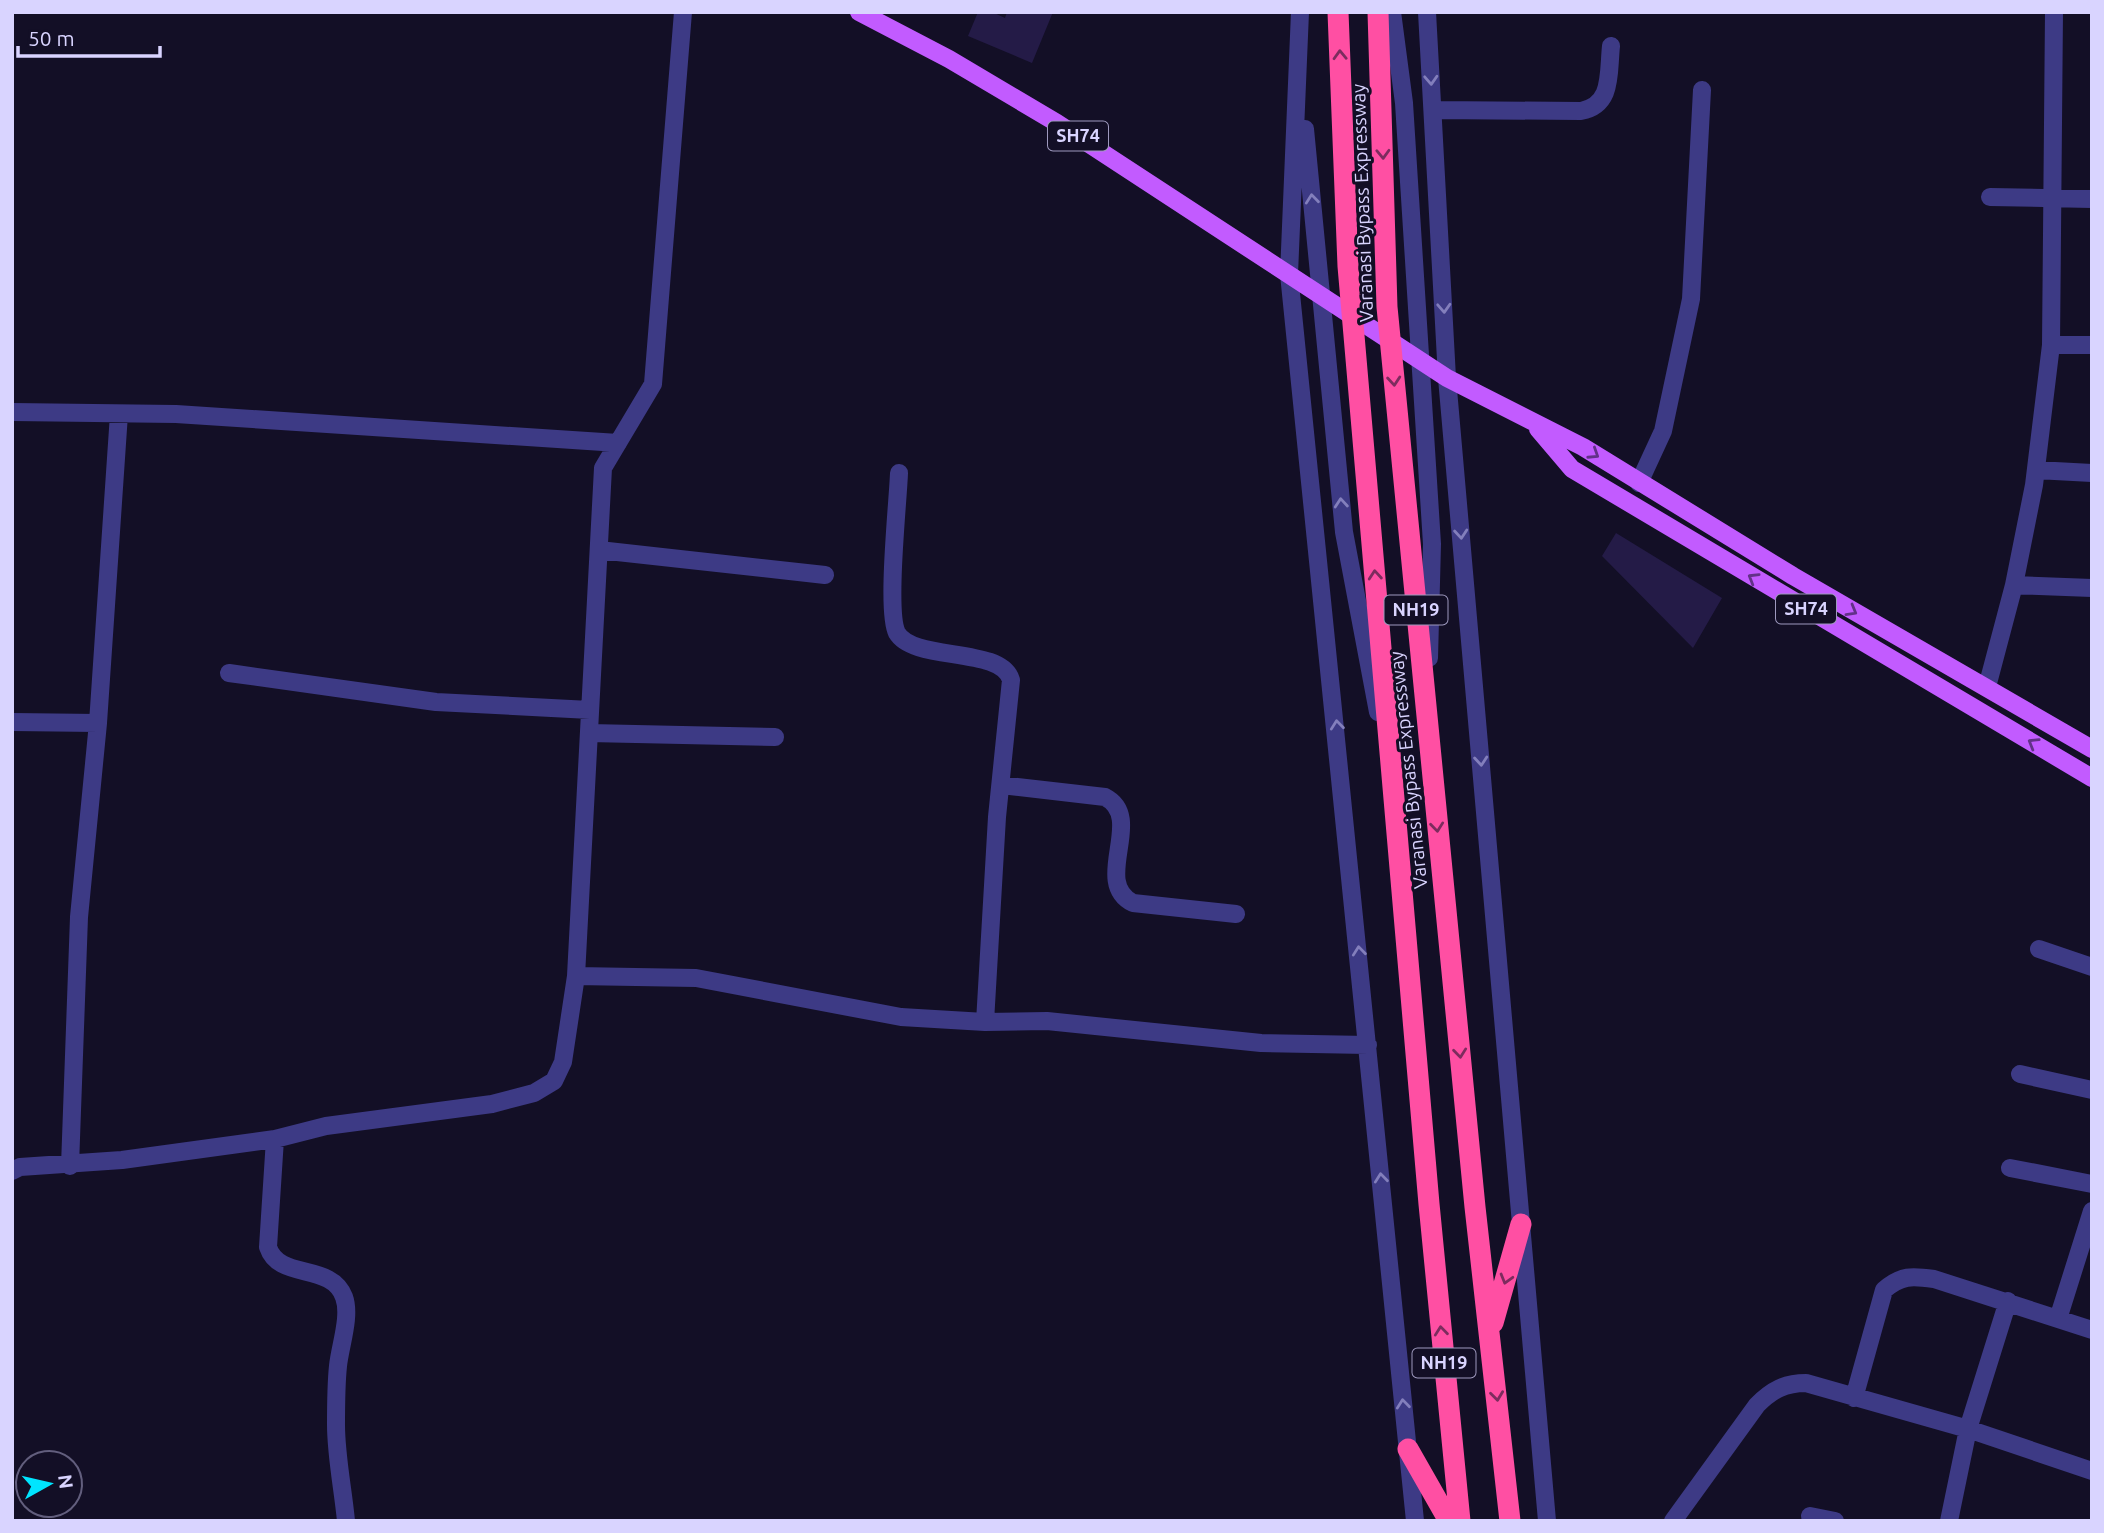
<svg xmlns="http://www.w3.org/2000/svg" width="2104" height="1533" font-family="Ubuntu,sans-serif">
  <rect width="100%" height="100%" fill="#130f26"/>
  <path fill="#241b47" d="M978,12H992L1005,18L1007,12H1053L1032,63L968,36Z
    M1616,533L1722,598L1693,648L1602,556Z"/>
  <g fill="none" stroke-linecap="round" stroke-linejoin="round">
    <path stroke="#3d3a85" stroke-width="18" d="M1300,12L1289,274L1415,1521
      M1392,12L1404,103L1432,544L1429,658
      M1427,12L1447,378L1547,1521
      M1433,110L1581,111C1613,105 1608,74 1611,46
      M1305,129L1344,532L1378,712
      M1990,197L2092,199
      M2051,345L2054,12
      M12,412L176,414L618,443
      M2036,470L2092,473
      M899,473C898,502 886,612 897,633C914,662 1001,646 1011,680L997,817L985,1022
      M1639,483L1663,431L1691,299L1702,90
      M599,550L825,575
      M2014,585L2092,588
      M229,673L436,702L590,710
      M1987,687L2014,585L2034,485L2051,345H2092
      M12,722L98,723
      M589,733L775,737
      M1001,785L1105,797C1146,818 1091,882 1133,903L1236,914
      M2039,949L2092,967
      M576,976L696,978L901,1017L985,1022L1047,1021L1261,1043L1368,1045
      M2020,1074L2092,1090
      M275,1139L268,1247C279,1281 331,1262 344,1297C351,1316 340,1346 338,1366C336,1385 336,1405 336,1425C336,1456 343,1489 346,1521
      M70,1166L79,917L98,723L119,414
      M2010,1168L2092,1184
      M12,1171L20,1167L122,1160L275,1139L326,1126L492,1104L534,1093L554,1081L563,1062L576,976L603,468L653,384L683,12
      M2058,1319L2092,1211
      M1854,1398L1884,1290C1901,1275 1912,1276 1934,1279L2092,1330
      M1810,1516L1835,1521
      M1673,1521L1757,1405C1772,1390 1785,1383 1806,1383L1968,1429L2092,1471
      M1949,1521L1968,1429L2008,1301"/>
    <path stroke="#c25bff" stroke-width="18" d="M859,12L949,59L1057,123L1447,378L1583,447L1793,576L2092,749
      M1538,429L1572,469L2092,778"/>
    <path stroke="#ff4fa3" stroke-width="21" d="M1338,12L1348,266L1429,1204L1460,1521
      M1378,12L1387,307L1475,1207L1510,1521
      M1493,1323L1521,1224
      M1408,1449L1449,1521"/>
  </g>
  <defs><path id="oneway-chevron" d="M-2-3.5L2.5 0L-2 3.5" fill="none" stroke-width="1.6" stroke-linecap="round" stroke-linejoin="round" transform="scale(1.75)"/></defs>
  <g stroke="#7d2c5e">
    <use href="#oneway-chevron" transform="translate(1340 55) rotate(-92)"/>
    <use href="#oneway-chevron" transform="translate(1383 154) rotate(88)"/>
    <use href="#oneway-chevron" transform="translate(1394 381) rotate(85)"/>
    <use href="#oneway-chevron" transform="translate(1375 575) rotate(-95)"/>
    <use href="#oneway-chevron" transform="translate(1437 827) rotate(84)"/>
    <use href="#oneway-chevron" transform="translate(1460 1053) rotate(84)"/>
    <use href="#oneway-chevron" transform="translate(1506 1279) rotate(106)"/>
    <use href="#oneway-chevron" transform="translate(1441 1331) rotate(-96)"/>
    <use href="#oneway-chevron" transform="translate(1497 1396) rotate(83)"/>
  </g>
  <g stroke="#837fbc">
    <use href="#oneway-chevron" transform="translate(1431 80) rotate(87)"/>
    <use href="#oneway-chevron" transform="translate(1312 199) rotate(-96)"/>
    <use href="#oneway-chevron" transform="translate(1444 308) rotate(87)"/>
    <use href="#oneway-chevron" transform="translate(1341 503) rotate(-95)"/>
    <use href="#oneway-chevron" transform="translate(1461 534) rotate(85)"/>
    <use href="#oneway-chevron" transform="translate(1337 725) rotate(-96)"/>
    <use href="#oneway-chevron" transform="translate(1481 761) rotate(85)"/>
    <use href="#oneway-chevron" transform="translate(1359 951) rotate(-96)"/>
    <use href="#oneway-chevron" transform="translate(1381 1178) rotate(-96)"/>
    <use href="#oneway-chevron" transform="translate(1403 1404) rotate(-96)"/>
  </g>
  <g stroke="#623188">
    <use href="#oneway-chevron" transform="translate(1594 454) rotate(33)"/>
    <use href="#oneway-chevron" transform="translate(1753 578) rotate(-149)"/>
    <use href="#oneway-chevron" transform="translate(1852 611) rotate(30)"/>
    <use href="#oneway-chevron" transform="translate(2033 743) rotate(-149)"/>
  </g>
  <g text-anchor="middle" stroke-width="6" stroke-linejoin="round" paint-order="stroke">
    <g fill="#130f26" stroke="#9e99be" stroke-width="2">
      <rect x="1048" y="121.5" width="60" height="29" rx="5"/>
      <rect x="1776" y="594.5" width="60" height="29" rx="5"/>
      <rect x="1384.5" y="595.5" width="63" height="29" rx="5"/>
      <rect x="1412.5" y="1348.5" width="63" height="29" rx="5"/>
    </g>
    <g font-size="18" font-weight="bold" fill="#d9d4ff">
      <text x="1078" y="142">SH74</text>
      <text x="1806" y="615">SH74</text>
      <text x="1416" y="616">NH19</text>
      <text x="1444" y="1369">NH19</text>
    </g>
    <g font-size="19" fill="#d9d4ff" stroke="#130f26">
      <text transform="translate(1362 203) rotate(-92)" y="7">Varanasi Bypass Expressway</text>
      <text transform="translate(1408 770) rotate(-96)" y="7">Varanasi Bypass Expressway</text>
    </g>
  </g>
  <rect width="2104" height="1533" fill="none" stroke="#d9d4ff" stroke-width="28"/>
  <g transform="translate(49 1484) rotate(82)"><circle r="33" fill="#130f26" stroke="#625e7d" stroke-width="2"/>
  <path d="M0-5L12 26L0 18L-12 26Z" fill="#00e5ff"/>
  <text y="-10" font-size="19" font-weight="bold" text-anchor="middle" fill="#d9d4ff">N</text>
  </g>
  <path d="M18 46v10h142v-10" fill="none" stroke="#d9d4ff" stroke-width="3.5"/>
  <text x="28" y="46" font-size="21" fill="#d9d4ff" stroke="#130f26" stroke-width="5" paint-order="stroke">50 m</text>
</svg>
